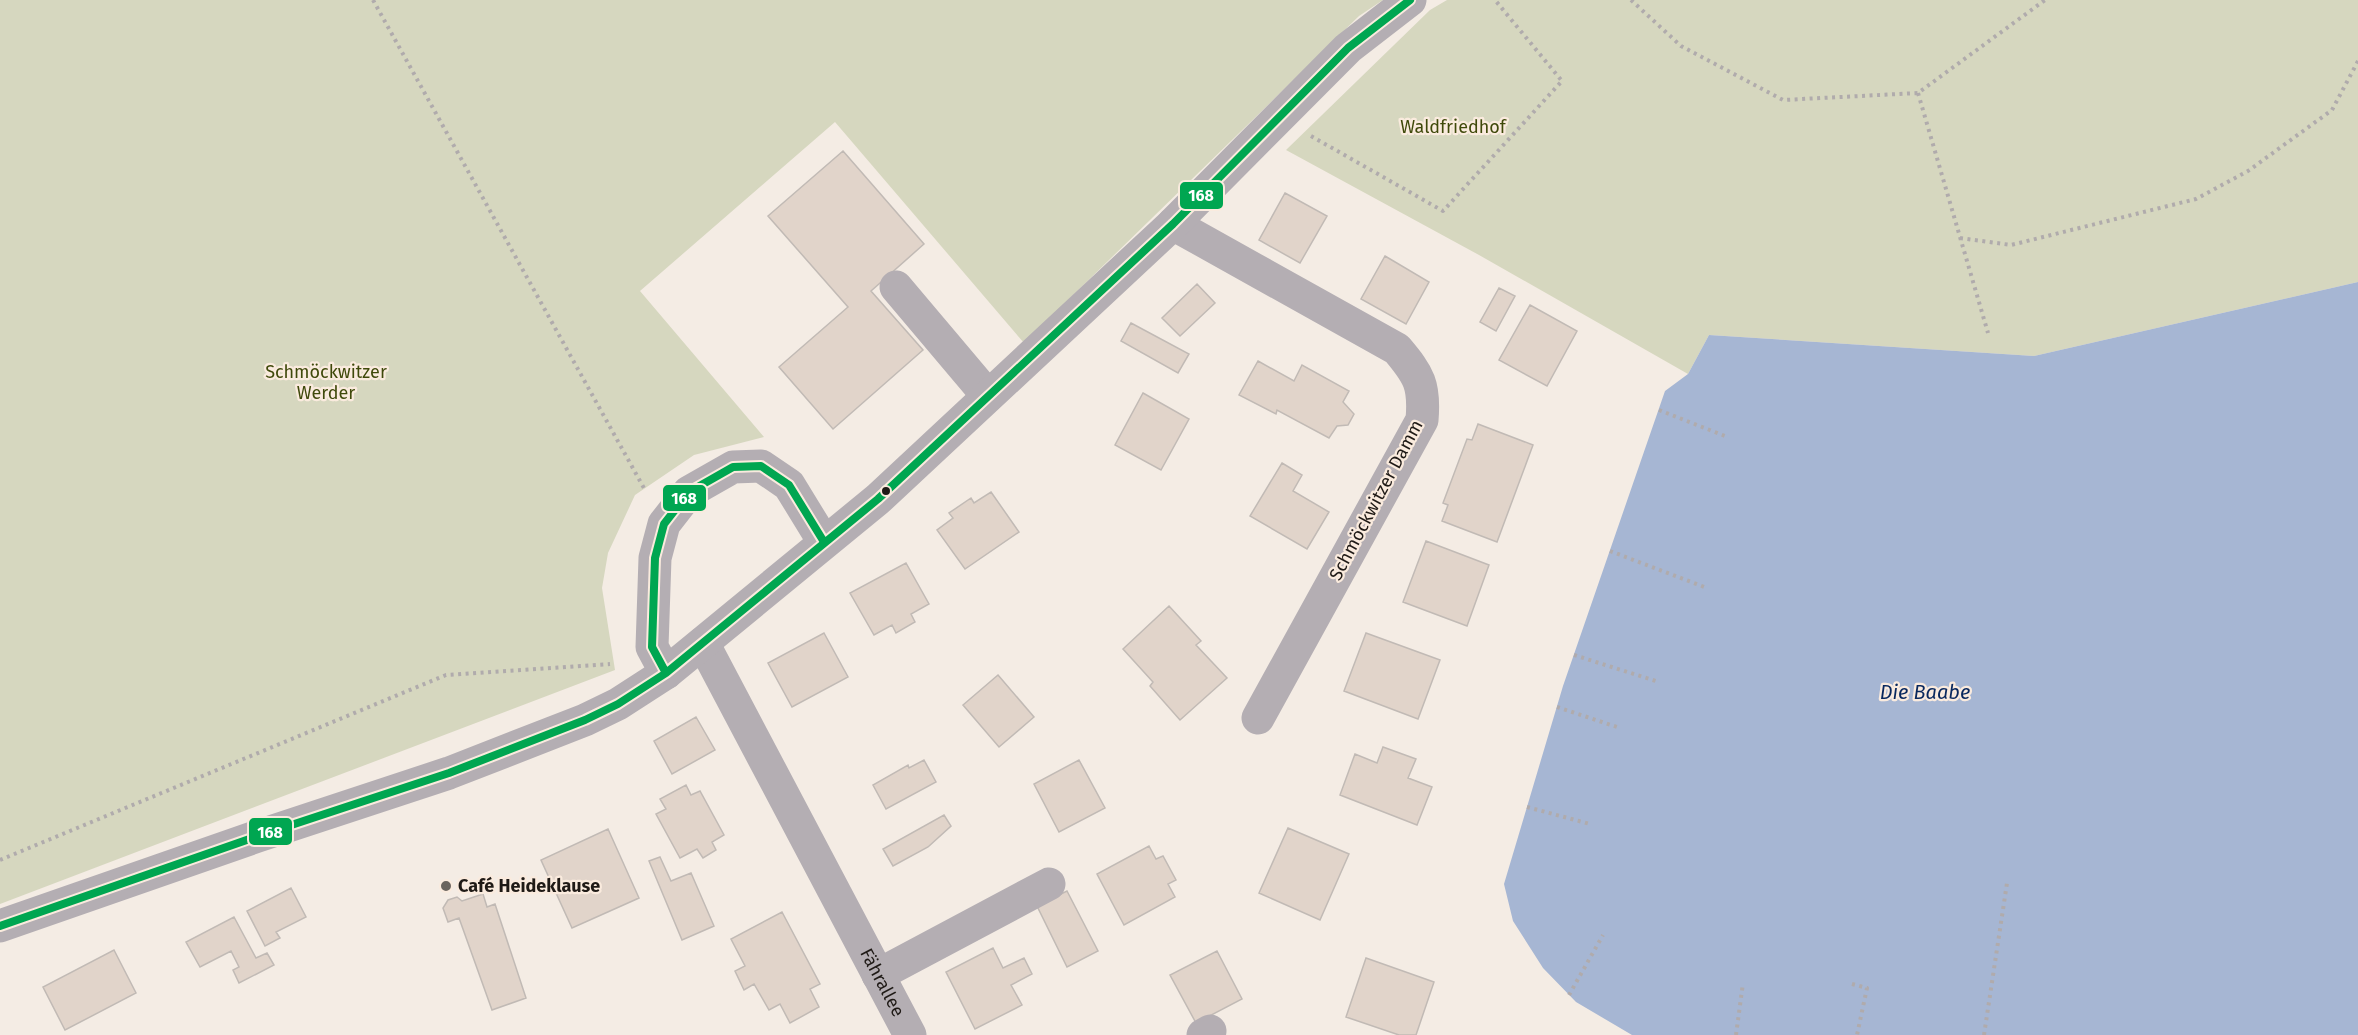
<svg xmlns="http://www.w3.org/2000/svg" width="2358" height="1035" font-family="'Fira Sans',sans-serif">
  <rect width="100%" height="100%" fill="#f4ece4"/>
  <path fill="#d6d7bf" d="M0,0H1383L1359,16L1024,343L835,122L640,291L764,437L694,455L635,495L608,553L602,588L615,670L0,904Z
    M1447,0H2358V282L2034,356L1709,335L1688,374L1479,255L1286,150L1430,10Z"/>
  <path fill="#a6b6d3" d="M2358,282V1035H1632L1576,1002L1543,968L1513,921L1504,884L1563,686L1665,391L1688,374L1709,335L2034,356Z"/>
  <path fill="#e1d4ca" stroke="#c1bab5" stroke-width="1.5" d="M843,151L924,244L871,291L923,350L833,429L779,367L848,307L768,216Z
    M1285,193L1327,216L1300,263L1259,240Z
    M1385,256L1429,282L1406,324L1361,299Z
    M1197,284L1215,303L1180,336L1162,318Z
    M1499,288L1515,296L1496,331L1480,322Z
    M1530,305L1577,331L1547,386L1499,360Z
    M1131,323L1189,354L1178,373L1121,341Z
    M1258,361L1294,381L1302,365L1349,391L1343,402L1354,414L1348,425L1337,426L1329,438L1277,410L1276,414L1239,395Z
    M1143,393L1189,419L1161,470L1115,445Z
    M1478,424L1533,445L1497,542L1442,521L1448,505L1443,503L1467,439L1472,440Z
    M1282,463L1302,475L1293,491L1329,512L1307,549L1250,516Z
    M991,492L1019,532L965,569L937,530L953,518L949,513L971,498L974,503Z
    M1426,541L1489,565L1467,626L1403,602Z
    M906,563L929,604L911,614L915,622L896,633L892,625L874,635L850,593Z
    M1169,606L1201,641L1196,645L1227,678L1180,720L1150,686L1153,682L1123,649Z
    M824,633L848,677L792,707L768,663Z
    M1366,633L1440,660L1418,719L1344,691Z
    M998,675L1034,717L999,747L963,705Z
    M696,717L715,750L672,774L654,741Z
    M1383,747L1416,759L1408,778L1432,787L1417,825L1340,795L1355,754L1377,763Z
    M924,760L936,782L886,809L873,785L908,765L909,768Z
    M1079,760L1105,808L1059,832L1034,784Z
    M686,785L691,795L700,791L724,835L712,842L716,850L703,858L697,849L680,858L656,814L666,809L660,799Z
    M944,815L951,826L928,847L893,866L883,849Z
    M1288,828L1349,854L1320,920L1259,893Z
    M608,829L639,898L572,928L541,860Z
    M1149,846L1156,859L1163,856L1176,880L1168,884L1175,897L1124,925L1097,874Z
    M660,857L671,881L691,873L714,926L682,940L649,861Z
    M291,888L306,917L276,932L280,938L265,946L247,911Z
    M1067,891L1098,951L1067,967L1037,906Z
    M483,894L487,907L495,904L526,998L492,1010L459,918L448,922L443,908L448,900L457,897L462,901Z
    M782,912L820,984L810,989L819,1007L790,1023L780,1004L769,1010L754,984L744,990L735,971L745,966L731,939Z
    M234,917L256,958L267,953L274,965L239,983L233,970L239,967L231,951L200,967L186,942Z
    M993,948L1003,968L1024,958L1032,974L1011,985L1022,1005L975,1029L946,972Z
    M114,950L136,993L65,1030L43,987Z
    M1217,951L1242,999L1196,1023L1170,975Z
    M1366,958L1434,982L1416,1035H1399L1346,1017Z"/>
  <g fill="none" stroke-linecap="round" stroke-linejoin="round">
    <path stroke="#b0abac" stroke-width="4" stroke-dasharray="3 4.5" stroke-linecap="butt" d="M373,0L645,490
      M1631,0L1681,46L1783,100L1918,93L2045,0
      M1918,93L1988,333
      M1311,136L1443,211L1562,81L1495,0
      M1960,238L2011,245L2196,199L2248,171L2332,110L2358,61
      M1659,410L1725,436
      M1610,551L1707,588
      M1574,655L1659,682
      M1557,707L1620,728
      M1527,807L1590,824
      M0,860L446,675L610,664
      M1852,984L1867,988L1857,1035
      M1569,995L1603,935
      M1736,1035L1743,983
      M1984,1035L2007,883"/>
    <g stroke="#b4aeb3" stroke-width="33">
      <path d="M1173,224L1397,349C1419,375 1425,385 1422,420L1258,718"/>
      <path d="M896,287L988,396"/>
      <path id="s1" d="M703,643L910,1035"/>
      <path d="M666,673L652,647L655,558L664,524L689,492L733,467L761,466L789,485L824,542"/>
      <path d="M0,926L258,836L449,773L585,720L618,704L666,673L878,499L1173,224L1348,48L1410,0"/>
      <path d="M878,975L1049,884"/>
      <path d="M1203,1035L1210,1031"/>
    </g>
    <g stroke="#faebde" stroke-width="12">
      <path id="bus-1" d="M666,673L652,647L655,558L664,524L689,492L733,467L761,466L789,485L824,542
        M0,926L258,836L449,773L585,720L618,704L666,673L878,499L1173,224L1348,48L1410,0"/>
    </g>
    <use href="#bus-1" stroke="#00a651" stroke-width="8"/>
  </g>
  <circle fill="#1f1a16" stroke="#faebde" stroke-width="2" cx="886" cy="491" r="5"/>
  <circle fill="#6a645e" stroke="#faebde" stroke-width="2" cx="446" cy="886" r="6"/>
  <g text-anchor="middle" stroke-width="4.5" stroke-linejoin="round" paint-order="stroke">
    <g font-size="18" fill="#3f490a" stroke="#faebde">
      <text x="1453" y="133">Waldfriedhof</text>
      <text x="326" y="378">Schmöckwitzer<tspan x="326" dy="21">Werder</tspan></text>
    </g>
    <g font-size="18" fill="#1f1a16" stroke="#faebde">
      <text transform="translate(1376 500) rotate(-62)" y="6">Schmöckwitzer Damm</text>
      <text dy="6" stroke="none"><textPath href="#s1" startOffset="384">Fährallee</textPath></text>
    </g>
    <g font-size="18" font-weight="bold" fill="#1f1a16" stroke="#faebde" text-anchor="start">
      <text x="458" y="892">Café Heideklause</text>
    </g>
    <g font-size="20" font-style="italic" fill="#09285e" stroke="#faebde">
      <text x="1925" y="699">Die Baabe</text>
    </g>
  </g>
  <g stroke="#faebde" stroke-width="2">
    <rect x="1179" y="181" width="45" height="29" rx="6" fill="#00a651"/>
    <rect x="662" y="484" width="45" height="28" rx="6" fill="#00a651"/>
    <rect x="248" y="817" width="45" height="29" rx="6" fill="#00a651"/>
  </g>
  <g font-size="16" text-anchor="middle" font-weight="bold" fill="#fff">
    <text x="1201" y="201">168</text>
    <text x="684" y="504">168</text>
    <text x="270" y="838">168</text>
  </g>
</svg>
